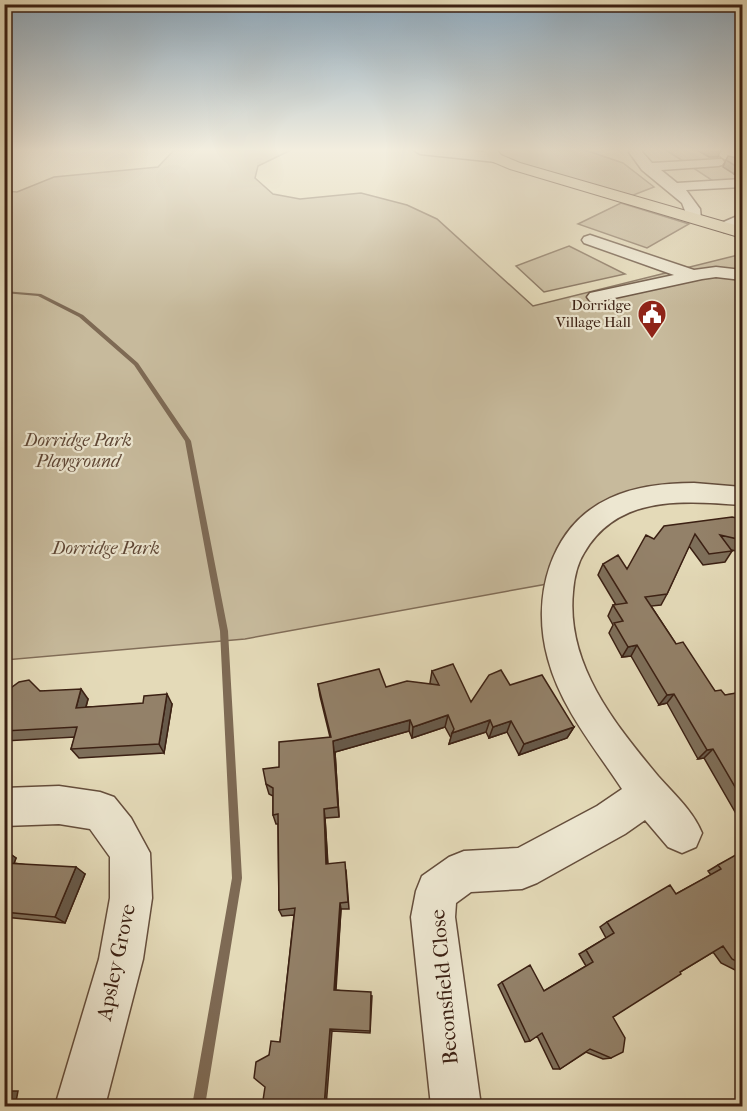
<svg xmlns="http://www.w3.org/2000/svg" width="747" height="1111" font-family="'IM FELL French Canon',serif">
  <rect width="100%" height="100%" fill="#e4dab8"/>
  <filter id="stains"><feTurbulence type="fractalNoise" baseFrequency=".00333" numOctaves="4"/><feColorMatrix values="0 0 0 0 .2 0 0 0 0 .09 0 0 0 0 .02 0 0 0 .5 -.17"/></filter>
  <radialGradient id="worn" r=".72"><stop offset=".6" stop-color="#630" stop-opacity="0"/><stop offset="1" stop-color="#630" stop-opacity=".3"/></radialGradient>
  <path fill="#c7ba9c" stroke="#816d58" stroke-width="1.5" d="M174,150H291L258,166L255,178L273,194L300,199L361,193L407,205L437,219L533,306L742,254V489L703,486L596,507L571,528L558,551L547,584L245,639L5,660L4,191L17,192L54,177L158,167Z
    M498,150H585L623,163L654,187L631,196L504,158Z
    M666,150H723H720L742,162V179L713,181Z
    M621,203L689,224L647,248L578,224Z
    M569,246L625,274L544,292L516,266Z"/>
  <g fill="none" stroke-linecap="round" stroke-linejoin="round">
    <path fill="#7e6a54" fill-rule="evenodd" d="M4,291L41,294L83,315L138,363L191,441L228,631L242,878L205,1106H192L232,878L220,631L185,441L134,365L79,317L38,296L4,293Z"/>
    <g stroke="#654e3c" stroke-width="3">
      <path id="minor" d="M414,150C431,150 491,148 502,158L496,162L420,154Z
        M630,150H643L642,152L652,163L722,159L724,162L722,165L718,166L661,170L677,183L742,179V187L686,190L700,209L701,218L699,221H689L682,203L642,170L629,152Z
        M720,150H742V156H738H742V164C733,164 723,160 717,153Z
        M742,214V224L724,232L716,227L719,224Z
        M590,235L694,270L716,267L742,270V280L716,277L702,279L596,302L590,301L587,297L590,293L674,275L584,243L582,240L584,237Z
        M694,483L742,487V505C684,501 618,494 584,553C577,564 574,579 573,592C566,664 614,723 658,776C674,794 693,811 702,833L696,847L682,853L668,847L645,820L625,834L537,883L522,889L471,892L456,903L455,917L481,1106H431L411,917L416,891L422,876L449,857L464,851L518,848L597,806L622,789C595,748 561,708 548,659C531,599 549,526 610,498C636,486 666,483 694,483Z
        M59,786L100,792L114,797L131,818L150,853L152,898L143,959L105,1106H55L99,959L110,898V857L90,829L59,824L4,826V788Z"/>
    </g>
    <g stroke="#3b2013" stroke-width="2">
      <path id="major" d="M483,150H497L501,155L520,163L742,227V238L510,169L491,161Z"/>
    </g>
    <use href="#minor" fill="#ede7d1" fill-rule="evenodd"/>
    <use href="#major" fill="#e4dab8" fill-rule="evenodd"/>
  </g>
  <path fill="#7e6f5a" stroke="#3b2013" stroke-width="1.5" d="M697,150H719L720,151L718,157H709Z
    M742,159V173L734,174L723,167L726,160Z
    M742,519V552L731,550L732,551L725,562L703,565L689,546L667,594L661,605L651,606L676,644L715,691L725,695L742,693V824L704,758L698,759L667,703L659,705L631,656L622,657L609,633L613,625L608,616L613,605H616L598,575L603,564L627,569L654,539Z
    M432,671L471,702L510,685L574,727L567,738L519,755L507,732L489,738L486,732L449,744L451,738L445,727L412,738L409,731L335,752L339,817L325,818L328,864L346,870L349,909H341L336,990L372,996L370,1033L332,1031L269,1055L280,1042L294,915L282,916L279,910L278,824H276L273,815V796L269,794L266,784L279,767L330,737L320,696L318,684L386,687L431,684L430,683Z
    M40,691L88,699L86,707L172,704L164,753L79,758L71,749L75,737L4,741V693Z
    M4,850L16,858L14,863L85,874L65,923L4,917Z
    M742,853V969L737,971L721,963L713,952L680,972L613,1017L611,1058L603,1059L586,1052L560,1069H553L537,1036L530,1041L525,1042L498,985L502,982L544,991L586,966L579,954L606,938L600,927L607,922L676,894L711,875L708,871L718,865Z"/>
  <path fill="#675a4a" stroke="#3b2013" stroke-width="1.5" d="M737,167H742V173L734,174Z
    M637,645L631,656L622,657L628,647Z
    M81,689L88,699L83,717L76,708Z
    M167,694L172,704L164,753L159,744Z
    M674,694L667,703L659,705L667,695Z
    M448,715L445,727L412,738L413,727Z
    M410,720L409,731L335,752L339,817L333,741Z
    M490,720L486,732L449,744L452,733Z
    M511,721L507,732L489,738L493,727Z
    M574,727L567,738L519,755L524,744Z
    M713,749L704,758L698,759L707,750Z
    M324,809L325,818L328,872L326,864Z
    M6,851L16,858L12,869L4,864V854Z
    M76,867L85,874L65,923L55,917Z
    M340,903L341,909L335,994L334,990Z
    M330,1029L332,1031L326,1107H324Z
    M4,1091H18L15,1107H4Z"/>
  <path fill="#938169" stroke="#3b2013" stroke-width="1.5" d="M709,150H719L720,151H711Z
    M728,156L742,159V167H737L726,160Z
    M732,517L742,519V540L720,535L732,551L709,554L695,534L667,594L645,597L676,644L683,642L715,691L721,690L725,695L742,692V799L713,749L707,750L674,694L667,695L637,645L628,647L614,623L623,621L613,605L627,603L603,564L618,555L627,569L646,535L654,539L664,526Z
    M453,664L471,702L489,675L501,670L510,685L542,675L574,727L524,744L511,721L493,727L490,720L452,733L454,729L448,715L413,727L410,720L333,741L338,807L324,809L326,864L345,862L348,902L340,903L334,990L371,992L370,1031L330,1029L324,1107H262L265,1087L254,1078L256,1062L269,1055L271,1041L280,1042L295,908L279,910L278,814L273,815V788L266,784L263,769L279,767V742L331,737L318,684L379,669L386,687L407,681L439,685L432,671Z
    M29,680L40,691L81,689L76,708L143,703L144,696L167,694L159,744L71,749L77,727L4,731V693L19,682Z
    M741,852L742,853V964L732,959L723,946L680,972L681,974L613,1017L625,1038L623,1052L611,1058L590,1049L560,1069L542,1033L530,1041L502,982L530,965L544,991L593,962L586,950L614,933L607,922L670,885L676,894L721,869L718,865Z
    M4,863L76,867L55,917L4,912Z"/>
  <linearGradient id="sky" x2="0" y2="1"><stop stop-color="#8faabe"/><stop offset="0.49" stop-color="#f3eedf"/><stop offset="1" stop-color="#f3eedf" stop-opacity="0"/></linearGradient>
  <rect width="747" height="306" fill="url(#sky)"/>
  <defs>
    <g id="civic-pin" transform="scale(1.5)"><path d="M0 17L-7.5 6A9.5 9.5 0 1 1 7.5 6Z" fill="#8f2418" stroke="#ede7d1"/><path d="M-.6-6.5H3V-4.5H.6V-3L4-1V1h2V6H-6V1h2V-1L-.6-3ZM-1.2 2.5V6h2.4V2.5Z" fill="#fff"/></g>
  </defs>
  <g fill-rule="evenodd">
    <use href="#civic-pin" x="652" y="314"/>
  </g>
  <g text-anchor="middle" stroke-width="4.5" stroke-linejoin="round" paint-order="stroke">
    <g font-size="15" fill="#3b2013" stroke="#ede7d1" text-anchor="end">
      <text x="631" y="310">Dorridge<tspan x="631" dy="17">Village Hall</tspan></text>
    </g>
    <g font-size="18" font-style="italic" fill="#5e4635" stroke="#ede7d1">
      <text x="78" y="446">Dorridge Park<tspan x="78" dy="21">Playground</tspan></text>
      <text x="106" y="554">Dorridge Park</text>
    </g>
    <g font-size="21" fill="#3b2013" stroke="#ede7d1">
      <text transform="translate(116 962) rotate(-78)" y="7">Apsley Grove</text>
      <text transform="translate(444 987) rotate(-95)" y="7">Beconsfield Close</text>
    </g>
  </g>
  <rect width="747" height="1111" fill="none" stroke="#e4dab8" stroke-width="24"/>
  <rect x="6" y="6" width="735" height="1099" fill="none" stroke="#3b2013" stroke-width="3"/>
  <rect x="12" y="12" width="723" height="1087" fill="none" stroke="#3b2013" stroke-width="1.5"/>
  <rect width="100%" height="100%" filter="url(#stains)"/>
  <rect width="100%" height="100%" fill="url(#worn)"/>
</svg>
